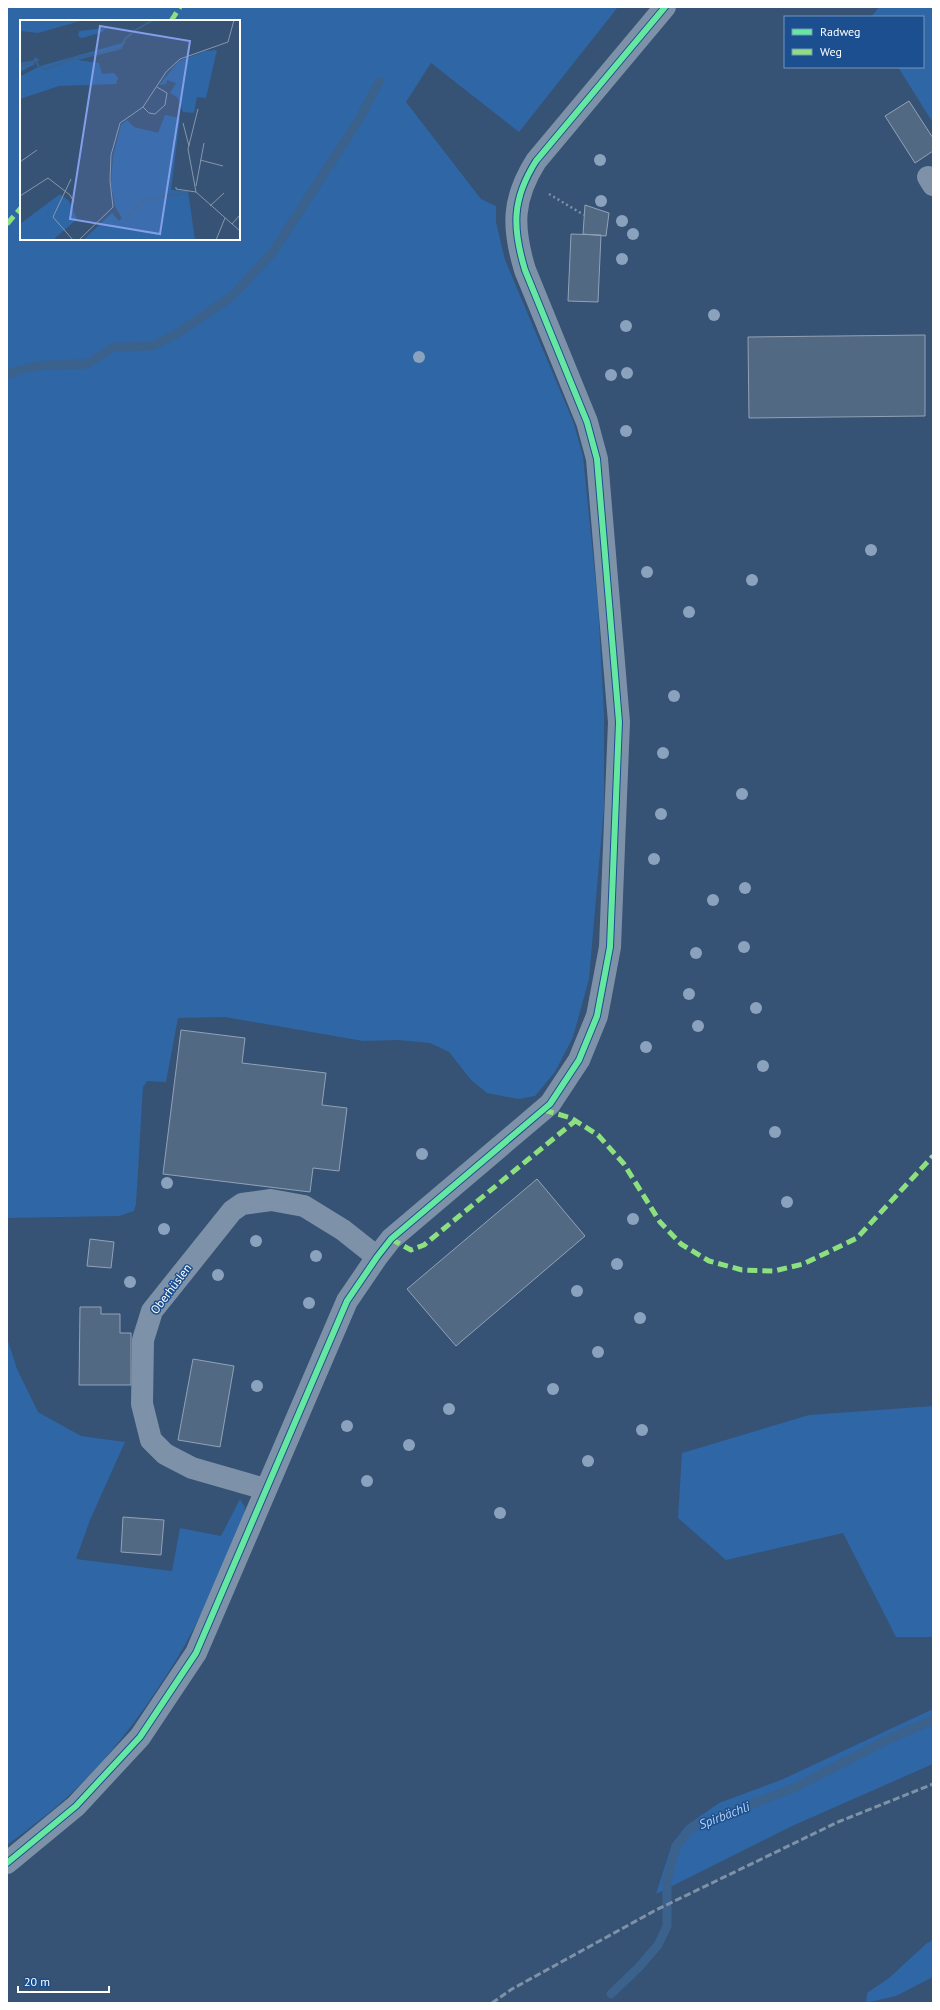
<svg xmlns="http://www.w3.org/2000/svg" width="940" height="2010" font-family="'PT Sans',sans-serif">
  <rect width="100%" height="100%" fill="#365274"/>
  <path fill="#2f66a5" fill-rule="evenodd" d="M7,7H618L519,132L431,63L406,102L481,199L496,206V222L505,260L573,421L583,456L598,605L604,714V807L589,979L573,1037L555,1072L535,1096L518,1099L487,1093L471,1080L449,1052L430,1043L398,1040L363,1041L225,1017L178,1018L166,1082L147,1081L143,1087L136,1204L134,1211L119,1216L7,1218ZM21,21H239V239H21Z
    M879,7H933V123L898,67H923V17H871Z
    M7,1338L17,1369L38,1412L81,1436L125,1442L90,1520L76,1559L172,1571L180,1528L221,1536L240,1499L245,1507L244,1515C223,1564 204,1615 176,1660C149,1704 118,1747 82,1783C59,1806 33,1826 7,1845Z
    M933,1406V1637H896L843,1533L726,1560L678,1518L682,1453L809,1415Z
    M933,1709V1764L792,1826L656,1894L672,1844L686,1826L719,1803L781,1780Z
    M933,1940V1977L896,1996L866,2003L867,1993L889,1978L927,1943Z"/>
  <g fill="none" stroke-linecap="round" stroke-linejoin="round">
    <path stroke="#3b618d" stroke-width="9" d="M7,374L31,367L49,365L87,364L114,347L153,346L178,333L231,297L273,252L360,118L379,82
      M611,1994L639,1967L658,1945L667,1926V1881L676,1846L692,1827L796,1787L889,1739L933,1720"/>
  </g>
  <path fill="#526984" stroke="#92a2b6" d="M909,101L933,138V151L915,163L885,116Z
    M585,205L609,213L606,236L583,234Z
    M571,234L601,235L598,302L568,301Z
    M925,335V416L749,418L748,337Z
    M181,1030L245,1038L242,1063L326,1073L322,1105L347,1108L339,1171L313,1168L310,1192L163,1174Z
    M537,1179L585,1236L456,1346L407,1289Z
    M90,1239L114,1242L111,1268L87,1266Z
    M80,1307H101V1314H120V1333H131V1385H79Z
    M193,1359L234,1366L220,1447L178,1440Z
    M123,1517L164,1520L161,1555L121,1552Z"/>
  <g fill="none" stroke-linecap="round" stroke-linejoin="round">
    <path stroke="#7d92a8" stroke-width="2.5" stroke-dasharray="2 3" stroke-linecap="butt" d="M549,194L584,215"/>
    <path stroke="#7d92a8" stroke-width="22" d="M928,177L933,185
      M265,1489L192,1468L165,1454L151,1440L142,1404L143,1340L152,1311L232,1211L242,1204L271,1200L304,1206L343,1230L377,1257
      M7,1863L76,1806L140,1737L196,1653L347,1301L377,1257L391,1239L550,1104L579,1060L597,1016L610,947L619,722L597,459L587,422L525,270C512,227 512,199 536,161L665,7"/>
    <path stroke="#7e92a7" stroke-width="3" stroke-dasharray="7 3" stroke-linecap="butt" d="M492,2003L512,1989L656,1910L838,1822L933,1784"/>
    <path stroke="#8de07e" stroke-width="5" stroke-dasharray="10 5" stroke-linecap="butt" d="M171,21L180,7
      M7,224L21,208
      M544,1110L571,1118L598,1135L624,1164L660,1222L681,1244L709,1261L742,1270L774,1271L803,1264L857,1238L933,1156
      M391,1239L411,1250L424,1245L575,1121"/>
    <g stroke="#1b4f8f" stroke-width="8">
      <path id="cycleway" d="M7,1863L76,1806L140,1737L196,1653L347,1301L377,1257L391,1239L550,1104L579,1060L597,1016L610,947L619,722L597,459L587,422L525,270C512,227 512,199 536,161L665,7"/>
    </g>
    <use href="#cycleway" stroke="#66e7a1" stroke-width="6"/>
  </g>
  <g fill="#8aa2be">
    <circle cx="600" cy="160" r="6"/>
    <circle cx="601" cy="201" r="6"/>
    <circle cx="622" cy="221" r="6"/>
    <circle cx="633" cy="234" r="6"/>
    <circle cx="622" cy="259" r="6"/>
    <circle cx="714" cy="315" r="6"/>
    <circle cx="626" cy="326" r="6"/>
    <circle cx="419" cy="357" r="6"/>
    <circle cx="627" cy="373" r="6"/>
    <circle cx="611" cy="375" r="6"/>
    <circle cx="626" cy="431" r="6"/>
    <circle cx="871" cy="550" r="6"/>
    <circle cx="647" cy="572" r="6"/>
    <circle cx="752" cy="580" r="6"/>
    <circle cx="689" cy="612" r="6"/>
    <circle cx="674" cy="696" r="6"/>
    <circle cx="663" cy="753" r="6"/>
    <circle cx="742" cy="794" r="6"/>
    <circle cx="661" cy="814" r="6"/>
    <circle cx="654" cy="859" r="6"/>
    <circle cx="745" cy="888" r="6"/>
    <circle cx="713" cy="900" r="6"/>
    <circle cx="744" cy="947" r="6"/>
    <circle cx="696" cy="953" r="6"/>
    <circle cx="689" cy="994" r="6"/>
    <circle cx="756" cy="1008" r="6"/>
    <circle cx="698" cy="1026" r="6"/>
    <circle cx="646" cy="1047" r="6"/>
    <circle cx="763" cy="1066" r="6"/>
    <circle cx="775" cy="1132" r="6"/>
    <circle cx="422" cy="1154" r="6"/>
    <circle cx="167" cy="1183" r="6"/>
    <circle cx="787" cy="1202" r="6"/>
    <circle cx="633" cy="1219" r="6"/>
    <circle cx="164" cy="1229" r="6"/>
    <circle cx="256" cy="1241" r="6"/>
    <circle cx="316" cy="1256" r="6"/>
    <circle cx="617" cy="1264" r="6"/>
    <circle cx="218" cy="1275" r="6"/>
    <circle cx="130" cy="1282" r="6"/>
    <circle cx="577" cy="1291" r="6"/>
    <circle cx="309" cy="1303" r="6"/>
    <circle cx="640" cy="1318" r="6"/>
    <circle cx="598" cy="1352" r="6"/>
    <circle cx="257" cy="1386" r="6"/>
    <circle cx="553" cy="1389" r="6"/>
    <circle cx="449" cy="1409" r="6"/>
    <circle cx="347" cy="1426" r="6"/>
    <circle cx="642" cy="1430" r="6"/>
    <circle cx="409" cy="1445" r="6"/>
    <circle cx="588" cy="1461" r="6"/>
    <circle cx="367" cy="1481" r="6"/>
    <circle cx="500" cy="1513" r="6"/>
  </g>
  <g text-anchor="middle" stroke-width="3" stroke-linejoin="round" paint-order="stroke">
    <g font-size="12" fill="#fff" stroke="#1b4f8f">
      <text transform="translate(171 1289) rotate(-53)" y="4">Oberhüslen</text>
    </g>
    <g font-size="13" font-style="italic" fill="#b5d3f5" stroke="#1b4f8f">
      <text transform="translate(724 1815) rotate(-21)" y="5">Spirbächli</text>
    </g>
  </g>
  <g transform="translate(20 20)">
    <rect width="220" height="220" fill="#365274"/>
    <path d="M64,0L18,13L0,11V1ZM87,8L80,13L62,18L58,16L59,11ZM106,22L98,30L58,40L79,43L82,54L94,53L98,58L96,64L39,66L0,79L1,56L20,46ZM65,29L13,42L15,44L0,52V43L14,40L15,37L20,40ZM197,30L186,78L177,77L174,93L163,92L158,78L150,73L156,63L147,60L146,64L139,65L159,41L185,31ZM145,95L160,98L151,170L168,171L175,220H63L92,193L99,201L102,198L95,186L91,164L93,136L101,105L107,100L114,107L138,113ZM40,174L49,181L57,199L33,220H0V204Z" fill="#2f66a5"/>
    <path fill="none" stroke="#3b618d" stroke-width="2" d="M114,11L133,0M0,46L16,41L19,47L26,49L52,39L101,28L105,19L112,13M105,200L117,185L128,179L167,173"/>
    <path fill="none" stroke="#8697ac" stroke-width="1" d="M123,87L129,93L135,94L145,85L147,73L137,67M178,89L168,129L176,172L220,211M163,103L169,126M180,140L203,146M0,142L17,130M51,159L33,197L53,220M176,166L184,123M156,167V169L176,172M0,176L28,158L50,175L54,182M190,186L204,173M212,204L220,195M59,220L93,187L90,161L91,135L100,103L123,87L146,52L160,39L208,22L214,0M196,220L205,198"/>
    <path fill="#839eea" fill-opacity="0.15" stroke="#839eea" stroke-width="2" d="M80,6L170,21L140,214L50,199Z"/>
    <rect width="220" height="220" fill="none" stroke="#fff" stroke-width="2"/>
  </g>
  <rect width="940" height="2010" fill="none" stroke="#ffffff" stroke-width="16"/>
  <rect x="784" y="16" width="140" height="52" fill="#1b4f8f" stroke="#7695bc"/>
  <rect x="792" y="29" width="20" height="6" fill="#66e7a1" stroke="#7695bc"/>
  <text x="820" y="36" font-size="12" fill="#ffffff">Radweg</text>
  <rect x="792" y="49" width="20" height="6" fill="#8de07e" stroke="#7695bc"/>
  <text x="820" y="56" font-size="12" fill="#ffffff">Weg</text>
  <path d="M18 1986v6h91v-6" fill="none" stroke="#ffffff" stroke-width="2"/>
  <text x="24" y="1986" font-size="12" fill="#ffffff" stroke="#1b4f8f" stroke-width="3" paint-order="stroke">20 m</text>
</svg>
